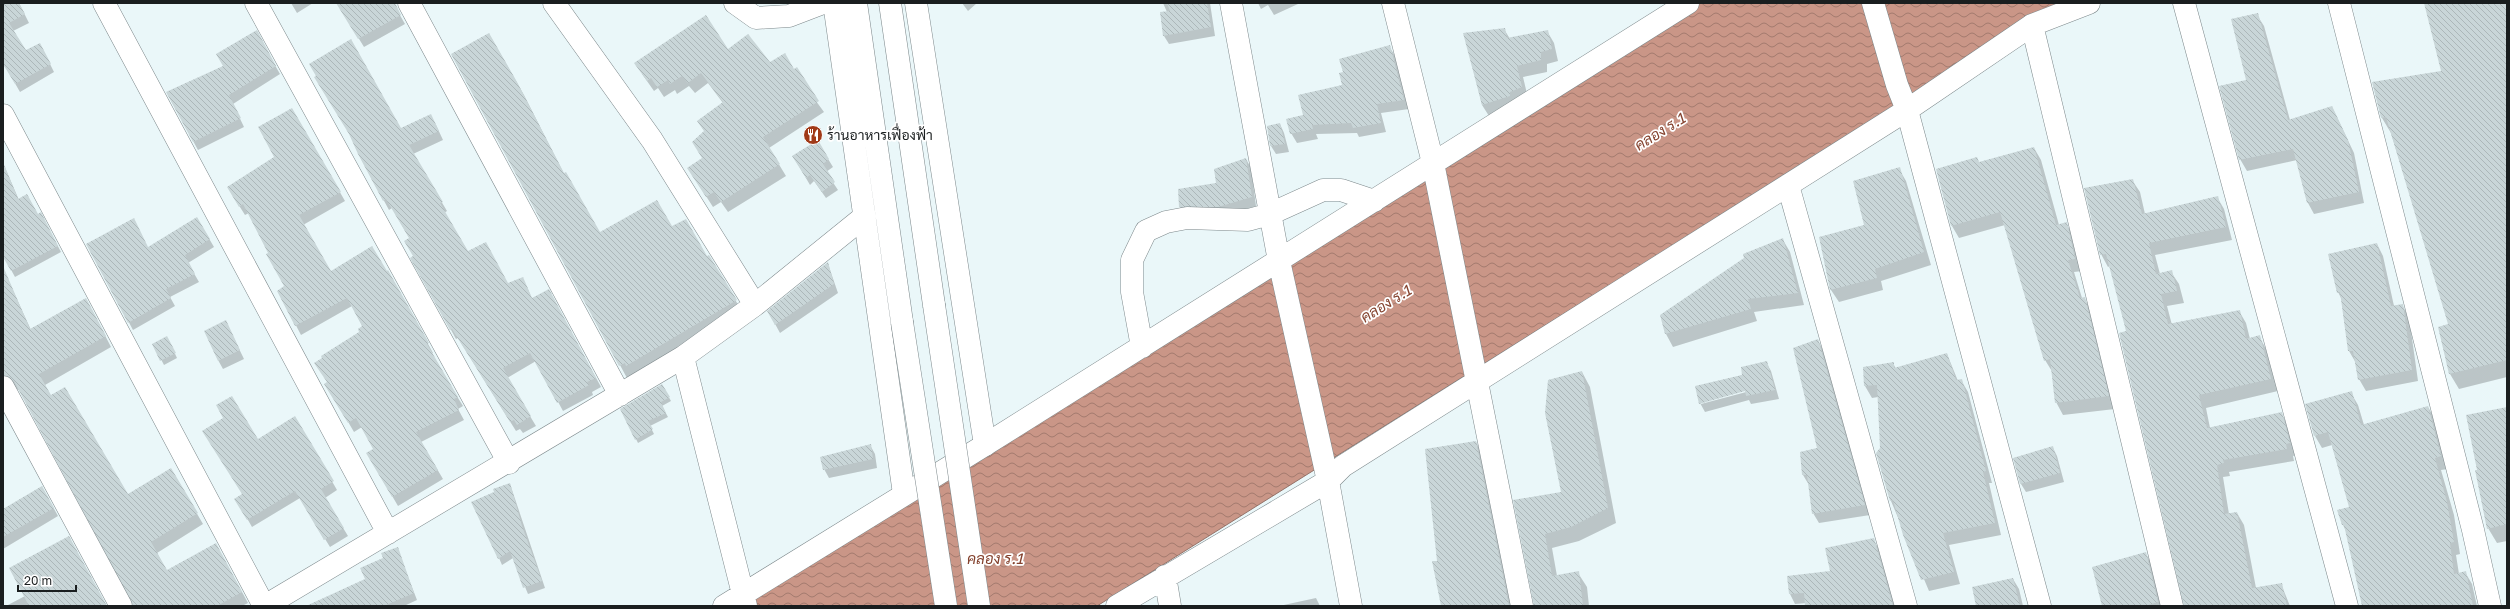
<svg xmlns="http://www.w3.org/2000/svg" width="2510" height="609" font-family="'Golos Text',Sarabun,sans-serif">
  <defs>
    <pattern id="water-waves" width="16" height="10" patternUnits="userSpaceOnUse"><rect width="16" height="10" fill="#ca9687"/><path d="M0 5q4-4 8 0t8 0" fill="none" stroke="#a37a6e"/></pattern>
    <pattern id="building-back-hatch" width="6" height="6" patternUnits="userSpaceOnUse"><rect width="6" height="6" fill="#c9d6d8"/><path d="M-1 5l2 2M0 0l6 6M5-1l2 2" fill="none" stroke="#acb7b9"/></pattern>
  </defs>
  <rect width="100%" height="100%" fill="#eaf7f9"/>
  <path fill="url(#water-waves)" stroke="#957268" d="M1697,3H2060L1097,606H734Z"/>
  <path fill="#0003" fill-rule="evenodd" d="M3,3H19L29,23L13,31L25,52H44L54,72L20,92L5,66L3,67Z
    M291,3H313L297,13Z
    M337,3H393L405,24L364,47Z
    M962,3H977L968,11Z
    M1163,3H1210L1215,36L1169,44L1164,36L1161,13L1167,12Z
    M1258,3H1298V4L1274,15L1268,5L1261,9Z
    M2425,3H2507V377L2459,389L2450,374L2439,328L2450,325L2391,133L2382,118L2373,83L2442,72Z
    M2257,15L2264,26L2290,120L2332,107L2354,153L2364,203L2314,214L2308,203L2297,160L2247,171L2240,159Z
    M1504,29L1510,39L1547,31L1554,43L1558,61L1547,64V72L1523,77L1528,98L1489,116L1482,105L1465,34Z
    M256,32L280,74L233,104L244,127L198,150L167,93L224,67Z
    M489,34L524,95L564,174L600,233L671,228L707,258L709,256L743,313L627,378L452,55Z
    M1389,46L1395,56L1409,109L1381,113L1386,132L1359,137L1357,133L1316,134L1318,139L1297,143L1291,133L1304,116Z
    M728,51L794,71L824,112L769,148L786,176L728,212L721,202L713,207L695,179L703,159L705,132L698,121L723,103L708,83L695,93L689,86L677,94L675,90L664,97L658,88L654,91L642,74Z
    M292,109L345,201L303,225L330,272H386L393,280L433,353L431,354L463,406L458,409L464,420L421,442L443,479L398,506L367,453L375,449L362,427L354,432L326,384L363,327L352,306L301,335L278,291L286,287L249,213L245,215L233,196L275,157Z
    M1280,124L1284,133L1289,152L1276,154L1271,146Z
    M436,125L443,140L413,154L447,211L444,213L468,252L508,285L527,287L532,299L554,300L601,387L592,392L593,395L563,411L536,361L507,378L536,426L523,433L520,429L516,431L458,338L456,339L412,258L414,256L410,239L392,208L389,210L358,153L401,130Z
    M817,141L833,167L826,172L838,190L826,198L814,181L810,185L793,156Z
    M2034,148L2041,160L2059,225L2066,223L2073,235L2082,271L2074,272L2082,298H2084L2091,310L2115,409L2063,415L2056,402L2053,373L2045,360L2005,225L1959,238L1952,226L1937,170L1979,163Z
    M1246,159L1251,168L1256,206L1223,215H1185L1180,207L1217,183Z
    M3,163L19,200L44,220L61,252L15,277L3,255Z
    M1899,169L1906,181L1931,265L1881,281L1883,290L1839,302L1831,290L1865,225Z
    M2132,180L2140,192L2145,214L2217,197L2224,209L2232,240L2155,255L2160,274L2171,272L2179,284L2184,303L2167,306L2172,325L2239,311L2246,323L2250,339L2259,336L2266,349L2278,391L2206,408L2210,428L2281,413L2288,425L2296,455L2293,456L2294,461L2229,472L2230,476L2223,477L2229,514L2237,513L2244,525L2256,588L2281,584L2290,606H2185L2128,332L2110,266L2108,267L2101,254Z
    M197,218L214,247L188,263L199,282L170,297L175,306L133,330L87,244L148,248Z
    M1783,240L1790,252L1804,305L1754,312L1757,321L1673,347L1666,334L1661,315L1745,259Z
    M2377,244L2383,256L2394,306L2402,305L2409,317L2418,381L2366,391L2359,379L2356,363L2349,351L2342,300L2338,292Z
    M828,264L838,293L780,333L768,311Z
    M10,284L31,330L92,310L111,347L45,385L50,396L127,495L171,469L203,524L157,553L167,572L222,555L248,603L242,606H133V600L20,391L7,383L3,385V287Z
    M226,322L244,359L223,369L218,360Z
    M1818,340L1823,350L1870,515L1819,523L1813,513L1809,485L1803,475L1802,453L1819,448Z
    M169,341L177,358L164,365L153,344Z
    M1947,354L1958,381L1961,380L1968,392L1992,483H1989L2001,535L1949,545L1960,584L1929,591L1891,501L1881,448L1878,397L1872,398L1865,386L1864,368L1893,363L1896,369Z
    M1766,362L1771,371L1779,399L1751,404L1749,400L1705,412L1700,403L1696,387L1743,375L1742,368ZM1749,389L1750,391L1701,404V402Z
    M1582,372L1590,387L1616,523L1579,541L1552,548L1557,576L1578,573L1587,587L1589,606H1535L1515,501L1562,493Z
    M662,385L671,401L662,406L668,417L650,426L654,434L638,443L636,439Z
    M2351,393L2358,405L2364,425L2428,407L2435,419L2448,469L2441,470L2454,515L2460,554L2456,555L2459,574L2465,572L2472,584L2477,606H2363L2346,531L2343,525L2350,508L2332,445L2322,448L2315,436Z
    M2507,408V541L2497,543L2488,528Z
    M295,417L337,490L325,498L348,536L330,547L300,498L252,527L236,499L243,495L257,441Z
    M1476,442L1484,457L1514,606H1442L1438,561Z
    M870,445L875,454L877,468L829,478L824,469Z
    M2053,448L2057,456L2064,482L2026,492L2021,484L2014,458Z
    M510,484L545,588L528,594L513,558L502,565L499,558Z
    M47,496L58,516L3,549V509Z
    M1873,539L1879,549L1896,606H1844L1843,600L1795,604L1790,594L1831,572Z
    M397,548L417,600L404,606H319L366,580L384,559Z
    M2146,554L2153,566L2163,606H2103Z
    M2013,579L2019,589L2023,606H1977Z
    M25,596L106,606H6Z
    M1316,598L1320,606H1279Z"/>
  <path fill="url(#building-back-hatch)" d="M3,3H19L25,14L9,23L26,50L40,43L51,64L15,84L3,64Z
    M336,3H395L401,15L358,39Z
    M1167,3H1207L1211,27L1163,36L1160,12L1170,11Z
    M2424,3H2507V360L2449,374L2438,327L2448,324L2386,117L2381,118L2372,82L2441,71Z
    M2258,13L2288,120L2332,106L2348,140L2359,192L2307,203L2293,149L2239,160L2219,86L2246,80L2231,19Z
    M706,15L728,49L748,34L770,62L785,53L794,69L797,67L819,101L763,137L780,164L721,202L714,192L706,197L687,168L702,158L692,142L704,131L697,121L723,102L701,73L688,83L682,76L670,84L668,80L657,87L651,78L647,81L634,63Z
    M1505,28L1507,38L1548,30L1552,49L1541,52V60L1517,66L1522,87L1510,92V96L1482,105L1463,33Z
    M257,30L276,66L229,95L241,118L193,142L166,92L223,66L216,54Z
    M489,33L517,82L564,173L566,172L600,232L657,200L672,226L686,219L707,256L709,255L737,300L626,366L625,363L619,366L451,54Z
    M351,39L401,128L431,114L439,131L409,145L443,202L440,203L468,251L486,242L508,283L523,277L532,298L549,289L596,378L587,382L589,385L557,403L530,353L503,368L531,416L517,425L514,420L510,422L452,329L450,330L410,258L413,256L404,241L409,238L386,199L383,201L358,154L349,134L314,77L316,76L309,64Z
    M1390,45L1404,100L1377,104L1381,123L1353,128L1351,123L1312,125L1313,129L1290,134L1286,119L1303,115L1298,95L1342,85L1339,73L1343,72L1339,59Z
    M292,108L341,192L299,215L331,271L372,246L387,271L388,270L429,343L427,344L458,397L454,399L459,410L416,432L438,470L392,497L366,453L373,449L356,418L348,423L324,384L327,382L314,363L322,358L321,356L359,332L358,329L362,326L347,298L295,326L277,291L284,286L266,254L268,253L243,204L239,207L227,187L274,157L258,127Z
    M1280,123L1285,144L1270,146L1267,126Z
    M818,140L829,159L823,164L835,182L822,192L810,175L806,178L792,156Z
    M2034,147L2056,225L2067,222L2075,259L2068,260L2080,298L2085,297L2109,396L2055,403L2050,359L2044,361L2000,212L1951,226L1936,169L1977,157L1979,162Z
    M1246,158L1252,197L1218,207H1179L1178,189L1216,183L1214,169Z
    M3,162L18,199L27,194L38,214L41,212L58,246L11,271L3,257Z
    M1900,167L1924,252L1875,269L1877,278L1830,290L1819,237L1864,225L1853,181Z
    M2133,179L2142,214L2218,196L2226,227L2149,243L2156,274L2172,270L2177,291L2161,294L2168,324L2240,310L2246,339L2260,335L2271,379L2199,395L2207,428L2282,412L2290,443L2286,444L2287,449L2223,460L2224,463L2217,465L2224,514L2237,512L2252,588L2282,583L2287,606H2184L2119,333L2126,331L2106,254L2100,255L2084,188Z
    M197,217L210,239L185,255L195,274L166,289L171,298L128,323L86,244L134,218L148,247Z
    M1783,238L1798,293L1748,299L1751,309L1665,334L1660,315L1744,258L1743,254Z
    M2377,243L2391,306L2403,304L2412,370L2358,380L2353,351H2348L2340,292L2337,293L2328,254Z
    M828,262L834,284L775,325L767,311Z
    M3,266L30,329L86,298L106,336L39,374L51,395L65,387L128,494L171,468L198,513L151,542L167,570L216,543L242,592L217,606H133L14,381L3,375Z
    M226,320L240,350L218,361L204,331Z
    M167,336L176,353L160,361L152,344Z
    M1818,339L1865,505L1812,514L1807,475H1802L1800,452L1817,448L1793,348Z
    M1947,353L1956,380L1962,379L1986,471L1983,472L1995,523L1943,533L1954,572L1921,580L1903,535L1893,500L1890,501L1876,453L1880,448L1877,385L1864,386L1863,367L1894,362V368Z
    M1767,361L1775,390L1746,396L1745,391L1699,404L1695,386L1742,375L1741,367Z
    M1582,371L1608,508L1571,527L1545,534L1552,576L1579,571L1583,606H1534L1513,500L1561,492L1545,413L1548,380Z
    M662,384L670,397L661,402L666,413L648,421L653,429L635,440L620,409Z
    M2352,391L2361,425L2428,406L2441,456L2435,458L2447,502L2454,542L2450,543L2454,574L2466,571L2473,606H2362L2344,525H2342L2337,510L2349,507L2328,432L2314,436L2305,404Z
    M232,396L258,439L295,416L334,481L321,489L344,528L324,540L295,491L247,520L234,499L242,494L202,431L223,418L216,405Z
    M2507,407V524L2487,529L2475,470H2477L2466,415Z
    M1476,441L1509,606H1441L1432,561H1437L1425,449Z
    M871,444L873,459L823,470L820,457Z
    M2053,446L2060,473L2020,484L2013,458Z
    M510,483L522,526L542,581L523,588L510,551L498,559L471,502L494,492L493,489Z
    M42,486L54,508L3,537V509Z
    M69,536L107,606H29L9,568Z
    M1874,538L1893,606H1805L1804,593L1789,594L1787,576L1830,571L1825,548Z
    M398,547L414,593L384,606H306L365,579L360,568L383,558L381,553Z
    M2146,552L2158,602L2145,606H2102L2092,567Z
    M2013,578L2020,606H1976L1972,587Z"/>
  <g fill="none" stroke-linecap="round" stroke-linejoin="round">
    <g stroke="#7d888b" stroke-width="23">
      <path id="minor" d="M104,3L388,533
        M256,3L509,463
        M409,3L620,395
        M554,3L652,140L755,305
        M735,3L756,18L789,16L823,3
        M1231,3L1279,261L1328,481L1351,606
        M1393,3L1433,163L1522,606
        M1873,3L1897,85L1907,110L2040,606
        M2184,3L2347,606
        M2339,3L2473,530L2490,606
        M2032,25L2172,606
        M3,115L264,606
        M1788,185L1906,606
        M1142,347L1132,292V260L1146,231L1166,222L1187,218L1248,220L1270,214L1323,190H1341L1374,201
        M683,357L746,606
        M3,387L121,606
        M1165,576L1170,606
        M265,606L683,357L755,305L865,216
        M724,606L985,445L1688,3
        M1117,606L1328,481L1343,466L1907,110L2032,25L2089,3"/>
    </g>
    <g stroke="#7d888b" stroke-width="23">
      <path id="secondary" d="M834,3L904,494
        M856,3L902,322
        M890,3L934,305
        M916,3L985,445"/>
    </g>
    <use href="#minor" stroke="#fff" stroke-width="22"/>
    <use href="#secondary" stroke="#fff" stroke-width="22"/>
    <g stroke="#7d888b" stroke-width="23" stroke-linecap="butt">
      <path id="secondary-bridge" d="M934,305L979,606
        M902,322L946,606"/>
    </g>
    <use href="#secondary-bridge" stroke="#fff" stroke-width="22"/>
  </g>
  <defs>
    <g id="restaurant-disc" transform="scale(1)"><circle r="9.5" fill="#a03917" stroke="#fff"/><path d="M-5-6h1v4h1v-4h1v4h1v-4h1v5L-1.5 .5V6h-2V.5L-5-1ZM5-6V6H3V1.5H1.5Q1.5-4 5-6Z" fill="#fff"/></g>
  </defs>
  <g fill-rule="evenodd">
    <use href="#restaurant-disc" x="813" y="135"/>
  </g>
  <g text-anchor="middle" stroke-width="3.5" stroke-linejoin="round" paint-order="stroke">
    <g font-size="14" fill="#1a1e1f" stroke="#fff" text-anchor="start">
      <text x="827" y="140">ร้านอาหารเฟื่องฟ้า</text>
    </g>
    <g font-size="15" font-style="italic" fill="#84422e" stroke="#fff">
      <text transform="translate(1660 132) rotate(-32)" y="5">คลอง ร.1</text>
      <text transform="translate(1386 304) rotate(-32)" y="5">คลอง ร.1</text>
      <text x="995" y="564">คลอง ร.1</text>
    </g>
  </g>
  <rect width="2510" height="609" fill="none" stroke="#1a1e1f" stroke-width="8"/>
  <path d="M18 585v6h58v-6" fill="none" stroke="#1a1e1f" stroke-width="2"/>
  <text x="24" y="585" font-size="12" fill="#1a1e1f" stroke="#ffffff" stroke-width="3" paint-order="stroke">20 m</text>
</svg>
